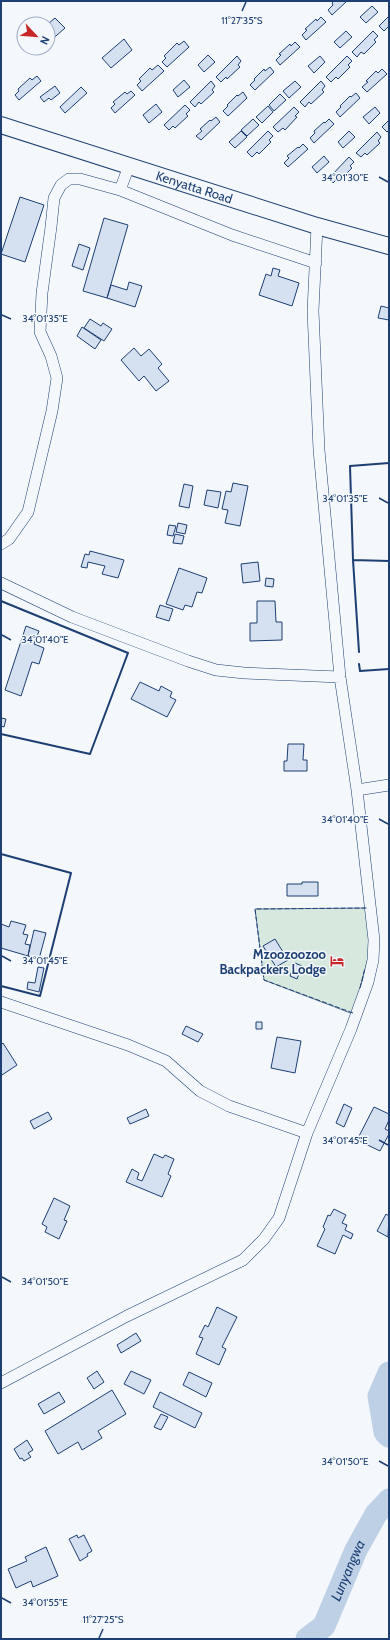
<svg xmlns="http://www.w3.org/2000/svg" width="390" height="1640" font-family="Cabin,sans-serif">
  <rect width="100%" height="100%" fill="#f4f7fb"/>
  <path fill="#d7e8df" stroke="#687fa3" d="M368,908L371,947L353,1014L264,980L255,909Z"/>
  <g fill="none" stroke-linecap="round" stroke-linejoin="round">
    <g stroke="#bed0e5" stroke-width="23">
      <path d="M389,1373L379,1396L385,1432L389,1436"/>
      <path id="s1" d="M307,1639L324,1626L356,1550L376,1514L389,1500"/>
    </g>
  </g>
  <path fill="#d5e0f0" stroke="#1d3f73" d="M334,1H347L332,15L328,10L333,5L332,3Z
    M372,6L378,12L366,23L360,17Z
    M389,16V28L388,27L384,31L379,26Z
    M321,17L326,22L306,40L302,35L307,30L305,29L316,19L317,21Z
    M55,18L65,28L48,43V24Z
    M346,31L352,37L340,48L334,42Z
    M373,31L378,36L374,40L376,42L364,54L361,52L357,57L352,52Z
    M124,39L132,50L111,68L102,58Z
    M184,41L189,47L167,67L162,62L166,58L164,56L177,43L179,45Z
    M295,42L300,47L280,65L276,60L281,55L279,54L290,44L291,46Z
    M208,55L215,62L204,72L198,65Z
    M237,56L241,61L238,65L240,67L227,79L226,77L221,82L216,77Z
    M320,56L325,62L314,73L308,66Z
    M347,56L352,61L348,65L350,67L338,79L336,77L331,82L326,77Z
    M158,65L164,71L142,91L137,85L141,81L139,79L150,68L152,70Z
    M270,67L274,72L255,90L250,85L255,80L254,79L264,69L265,71Z
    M382,69L387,74L367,92L362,87L368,82L366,81L376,71L378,73Z
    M37,76L41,81L19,100L15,95L19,91L18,89L30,78L32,80Z
    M184,80L190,87L178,97L173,90Z
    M211,81L215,86L212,90L214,92L201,104L199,102L195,107L190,102Z
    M295,81L301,87L289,98L283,91Z
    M321,81L325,86L322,90L324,92L311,104L309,102L305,107L300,102Z
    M55,86L60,93L51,100L49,98L44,102L40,97Z
    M81,87L87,93L65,113L60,107Z
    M131,91L135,95L115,113L111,108L115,104L113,102L125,92L127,94Z
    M243,92L247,98L228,116L223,111L228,106L227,105L237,95L238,96Z
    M356,93L360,98L340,117L336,112L341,107L340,106L350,96L351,97Z
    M280,94L286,100L274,111L269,105Z
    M156,104L162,112L149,123L143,115Z
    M185,105L190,110L186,114L188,116L175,128L173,126L169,130L164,125Z
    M268,106L273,112L262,123L256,117Z
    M294,107L299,112L295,116L297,117L285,130L283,128L278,132L273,127Z
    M375,107L380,113L369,124L363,117Z
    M216,117L220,122L201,140L196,136L202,131L200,129L210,120L211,121Z
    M253,119L259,125L247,136L241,130Z
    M329,119L334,124L314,143L310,138L315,133L314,131L324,122L325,123Z
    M389,120V130L387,132L382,127Z
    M241,131L247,137L235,148L229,142Z
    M268,131L273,136L269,140L271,142L259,154L257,152L252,157L247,152Z
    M349,131L355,137L343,148L338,142Z
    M377,132L381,137L378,141L380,143L367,155L365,153L361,157L356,153Z
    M303,144L308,149L288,167L284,163L289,158L287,156L298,147L299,148Z
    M324,156L329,162L317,173L312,167Z
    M349,157L354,162L350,166L352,168L340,180L338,178L333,183L329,178Z
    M20,197L44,205L25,262L1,254Z
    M104,218L128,225L107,298L83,291Z
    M79,244L90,248L83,270L72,266Z
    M273,268L280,270L278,276L299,283L292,306L259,295L266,274L271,276Z
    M129,282L142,286L135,307L107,298L111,285L127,290Z
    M381,306L389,308V320L378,318Z
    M90,319L101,326L103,323L112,329L104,341L84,328Z
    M82,327L101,340L95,349L77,336Z
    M134,348L141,356L149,349L162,364L158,368L169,381L156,391L144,376L139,381L121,360Z
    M233,483L248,486L240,526L225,523L228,510L222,509L226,491L231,492Z
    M184,484L193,486L189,508L179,506Z
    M207,490L221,492L218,508L204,505Z
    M178,523L187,525L185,534L176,532Z
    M169,525L176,526L173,536L167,535Z
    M175,534L184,536L182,544L173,543Z
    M90,551L124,560L118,578L102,574L105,566L88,562L87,568L81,567L85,554L89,555Z
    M258,562L260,581L243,583L241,564Z
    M179,568L207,578L202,593L197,592L192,607L185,605L183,610L166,604Z
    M266,578L274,579L273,587L265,586Z
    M257,601H275L276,622H282V640L250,641V623H257Z
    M160,605L173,609L169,621L156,617Z
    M26,626L39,631L34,644L44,648L39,664L32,662L21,696L5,690Z
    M140,682L159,691L161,686L172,692L170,697L176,700L167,717L131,699Z
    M1,718L6,719L4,727L1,726Z
    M288,744H304L303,760H307V771H284V761H287Z
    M302,882H318V896H287V884H302Z
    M11,921L26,925L23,934L28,935L25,944L30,945L28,956L1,948V924L9,927Z
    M34,930L46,933L39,959L28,956Z
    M275,939L288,960L276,967L263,946Z
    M295,963L302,966L297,979L290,976Z
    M38,967L44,968L39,992L27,989L28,982L35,983Z
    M256,1022H262V1029H256Z
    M186,1026L203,1034L198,1042L182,1034Z
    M277,1037L301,1041L295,1073L271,1068Z
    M3,1043L17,1065L2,1075L1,1073V1045Z
    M344,1104L352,1108L344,1127L336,1123Z
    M374,1107L389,1114V1120L385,1129L389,1131V1134L380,1151L357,1140Z
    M146,1109L149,1116L130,1124L127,1118Z
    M48,1112L52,1119L34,1129L30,1121Z
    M154,1154L163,1158L165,1155L174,1159L168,1174L171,1176L162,1197L126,1182L132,1169L139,1173L137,1179L142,1181Z
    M54,1198L70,1206L64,1220L67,1221L59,1239L45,1232L47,1227L42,1224Z
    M334,1209L346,1215L342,1223L347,1225L345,1230L353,1234L351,1239L343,1235L335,1254L317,1246L325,1229L323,1227L328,1215L330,1216Z
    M386,1214L389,1216L388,1237L377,1231Z
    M217,1307L237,1317L222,1347L226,1349L219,1365L196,1354L203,1338L199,1337L205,1325L208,1327Z
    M136,1333L141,1341L121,1353L117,1345Z
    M97,1371L104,1382L94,1389L87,1378Z
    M131,1371L151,1380L144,1394L124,1384Z
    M189,1372L212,1383L206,1397L183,1385Z
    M112,1390L126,1414L98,1431L102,1438L82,1450L78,1442L58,1454L45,1431Z
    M59,1392L65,1402L44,1414L38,1404Z
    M160,1392L202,1413L195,1428L153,1407Z
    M161,1414L168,1417L161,1430L154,1427Z
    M27,1440L33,1450L28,1453L31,1457L24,1461L22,1458L20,1459L14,1449Z
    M77,1535L78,1538L84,1535L92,1551L87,1554L88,1556L80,1561L69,1539Z
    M46,1547L58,1576L33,1587L31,1581L16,1588L8,1569L27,1561L25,1557Z"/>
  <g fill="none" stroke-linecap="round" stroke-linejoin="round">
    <g stroke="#1d3f73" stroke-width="12">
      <path id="street" d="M120,190L232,235L316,263
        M1,544L9,539L28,512L52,411L57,378L51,356L40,332L42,293L51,227L54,198L61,185L69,179H80L120,190L129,166
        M1,583L72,617L188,661L216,670L244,673L340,677
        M357,790L389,785
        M1,1002L128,1045L166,1061L200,1091L229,1106L307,1133
        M1,1383L127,1316L243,1260L264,1239L279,1218L307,1133L351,1029L368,982L373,960L374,940L357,790L340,677L319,450L313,311L317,226"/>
    </g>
    <g stroke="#1d3f73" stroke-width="18">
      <g id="secondary">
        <path id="s2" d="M1,125L317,226L389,246"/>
      </g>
    </g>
    <use href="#street" stroke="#f4f7fb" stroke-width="11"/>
    <use href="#secondary" stroke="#f4f7fb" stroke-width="16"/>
    <path stroke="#1d3f73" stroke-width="1" stroke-dasharray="5 2" stroke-linecap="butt" d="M360,988L365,968
      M353,1013L264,980L255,909L367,908"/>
    <path stroke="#1d3f73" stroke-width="2" d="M389,463L350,466L353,560L389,561
      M353,560L359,652
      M1,601L128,653L90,754L1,734
      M359,664L360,671L389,669
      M1,854L71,873L40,996L1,986"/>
  </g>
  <path fill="none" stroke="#1d3f73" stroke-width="1.5" d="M242,11L246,2M379,177L388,182M2,315L11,319M379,498L388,503M2,635L11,640M379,819L388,824M2,956L11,961M379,1140L388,1145M2,1277L11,1282M379,1461L388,1466M2,1598L11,1603M99,1638L103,1629"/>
  <defs>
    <g id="hotel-bare" transform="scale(1.08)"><path d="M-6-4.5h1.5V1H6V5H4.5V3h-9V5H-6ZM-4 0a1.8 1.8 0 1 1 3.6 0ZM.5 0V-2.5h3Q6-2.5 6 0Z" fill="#c62828" stroke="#f4f7fb" stroke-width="2.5" paint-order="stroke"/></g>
  </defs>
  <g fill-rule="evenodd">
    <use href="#hotel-bare" x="337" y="961"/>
  </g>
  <g text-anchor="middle" stroke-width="3" stroke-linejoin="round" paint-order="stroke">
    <g font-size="13" fill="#1d3f73" stroke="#f4f7fb">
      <text dy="5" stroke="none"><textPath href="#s2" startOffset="203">Kenyatta Road</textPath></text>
    </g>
    <g font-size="13" font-weight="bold" fill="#1d3f73" stroke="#f4f7fb" text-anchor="end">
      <text x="326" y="959">Mzoozoozoo<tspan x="326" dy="15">Backpackers Lodge</tspan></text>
    </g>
    <g font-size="14" font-style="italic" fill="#1d3f73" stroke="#f4f7fb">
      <text dy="5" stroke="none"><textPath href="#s1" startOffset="82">Lunyangwa</textPath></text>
    </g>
  </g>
  <g font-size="10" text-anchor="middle" fill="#1d3f73" stroke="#f4f7fb" stroke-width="3" stroke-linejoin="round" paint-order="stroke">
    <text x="242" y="24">11°27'35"S</text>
    <text x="345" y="181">34°01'30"E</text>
    <text x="45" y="322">34°01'35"E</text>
    <text x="345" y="502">34°01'35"E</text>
    <text x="45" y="643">34°01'40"E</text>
    <text x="345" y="823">34°01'40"E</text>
    <text x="45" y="964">34°01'45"E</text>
    <text x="345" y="1144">34°01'45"E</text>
    <text x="45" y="1285">34°01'50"E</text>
    <text x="345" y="1465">34°01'50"E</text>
    <text x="45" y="1606">34°01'55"E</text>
    <text x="103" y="1623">11°27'25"S</text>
  </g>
  <rect width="390" height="1640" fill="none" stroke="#1d3f73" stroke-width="4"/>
  <g transform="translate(36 36) rotate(116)"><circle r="19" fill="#f4f7fb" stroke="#9eadc5"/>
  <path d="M0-3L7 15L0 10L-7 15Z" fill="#c62828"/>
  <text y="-6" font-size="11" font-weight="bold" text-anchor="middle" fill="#1d3f73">N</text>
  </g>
</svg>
